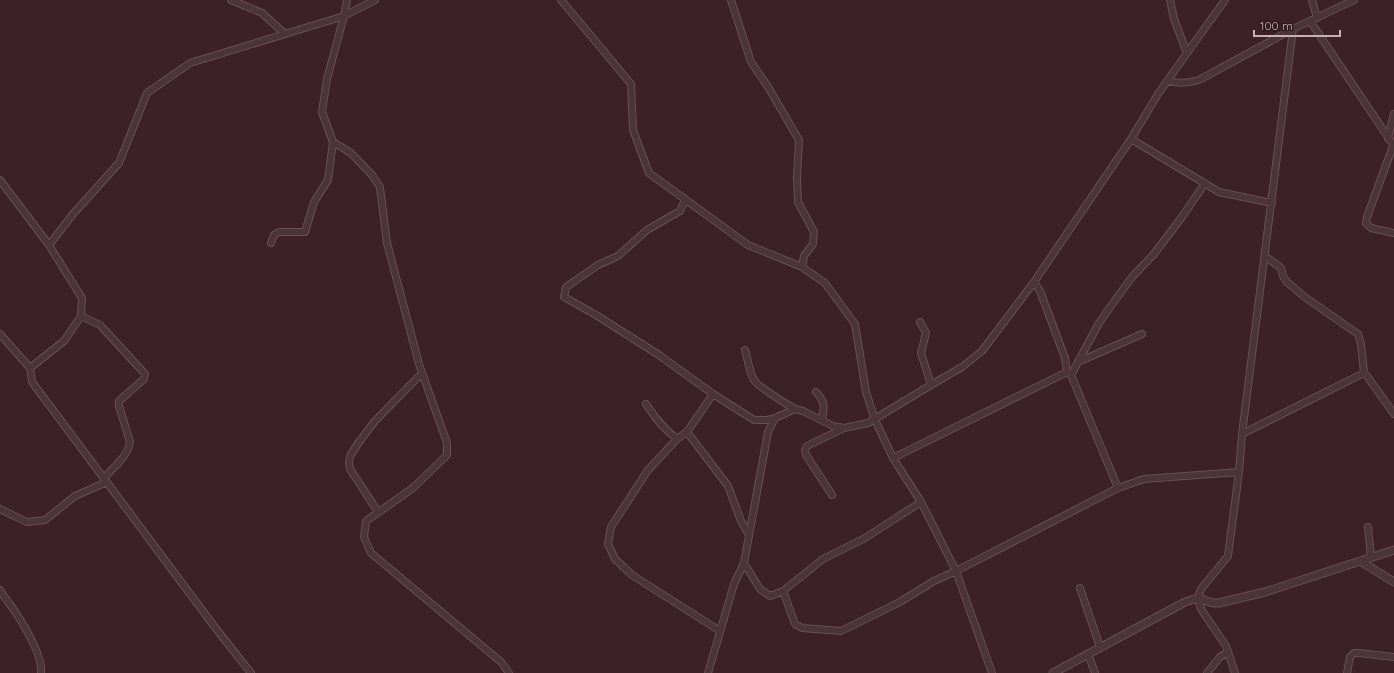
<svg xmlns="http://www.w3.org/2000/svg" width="1394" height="673" font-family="Quicksand,sans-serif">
  <rect width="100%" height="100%" fill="#3c2126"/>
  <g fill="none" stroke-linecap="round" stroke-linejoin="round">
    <g stroke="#675054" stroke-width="8">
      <path id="minor" d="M231,0L262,13L285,34
        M347,0L344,16L327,79L322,112L333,142L351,153L372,175L380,187L387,243L419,364L447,443V455L413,488L366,521L364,537L371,553L501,662L509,673
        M561,0L631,84L633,130L649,173L748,245L802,267L825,283L855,324L866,392L875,420L893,458L921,502L956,571L992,673
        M731,0L751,62L768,87L799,140L797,178L798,202L814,232L813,244L804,256L802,267
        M1312,0L1317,18
        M1310,21L1394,146
        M1187,53L1225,0
        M1169,81C1179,84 1189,83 1199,80L1293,29L1354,0
        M1388,138L1394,114
        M1131,139L1219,192L1272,203
        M1393,146L1367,217L1366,223L1371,228L1394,233
        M0,180L49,245L82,298L81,316L64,341L30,368L32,382L217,630L251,673
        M685,200L680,211L647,230L618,256L598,265L566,287L564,297L596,315L659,355L713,394L754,420H767L775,418
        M271,243L274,235L279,232H305L314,202L328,180L333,142
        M49,245L73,214L119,163L147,93L190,63L344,16L375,0
        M1265,256L1281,268L1283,276L1287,282L1306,298L1358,334L1361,344L1364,373
        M1034,282L1040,291L1065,358L1067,372
        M81,316L100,325L145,374L144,379L119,401V406L130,442C128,456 113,468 104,478
        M920,322L926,333L921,353L931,385
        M0,334L30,368
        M745,350C748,359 749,372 754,380C759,388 785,403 795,409
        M1078,362L1142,334
        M1071,375L1099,323L1111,306L1132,277L1154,254L1182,217L1205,183
        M816,392C826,403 824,406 822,420
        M713,394L687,432L677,439L648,470L611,527L608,544L615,559L632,575L720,631
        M646,404C655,418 664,429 677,439
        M687,432L728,486L741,521L749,535
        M1242,434L1364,373L1367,376L1394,414
        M893,458L1067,372L1071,375L1118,488
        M832,495L806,455L805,450L807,446L844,428
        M0,509L27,522L45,520L75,496L107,482
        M378,512L350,469L349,463L350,456L359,442L375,421L422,373
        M1368,527L1371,557
        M744,563L760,589L770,596L783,591L823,559L865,538L921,502
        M1080,588L1100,647
        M0,590C5,599 11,605 16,613C25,627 43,657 41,673
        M783,591L795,624L802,628L841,631L900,602L934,581L956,571L1118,488L1144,479L1239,472
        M1088,654L1095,673
        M708,673L734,584L744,563L768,432L775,418L795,409L803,411L833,426L844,428L868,423L931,385L962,367L982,351L1034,282L1131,139L1158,94L1187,53L1174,19L1170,0
        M1207,673L1220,657L1228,652
        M1235,673L1226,646L1201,609L1198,598L1201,589L1228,556L1239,472L1242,434L1293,29
        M1347,673L1350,657L1354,653H1359L1394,657"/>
    </g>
    <g stroke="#675054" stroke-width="9">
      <path id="tertiary" d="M1360,561L1394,582
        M1053,673L1185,602L1198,598L1213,603H1219L1265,592L1394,550"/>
    </g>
    <use href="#minor" stroke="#4c3539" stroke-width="6"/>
    <use href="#tertiary" stroke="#4c3539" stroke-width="7"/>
  </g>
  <path d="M1254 30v6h86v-6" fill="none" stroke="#c8b0b4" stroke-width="2"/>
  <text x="1260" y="30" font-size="12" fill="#c8b0b4" stroke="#311a1e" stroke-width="3" paint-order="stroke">100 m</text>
</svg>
